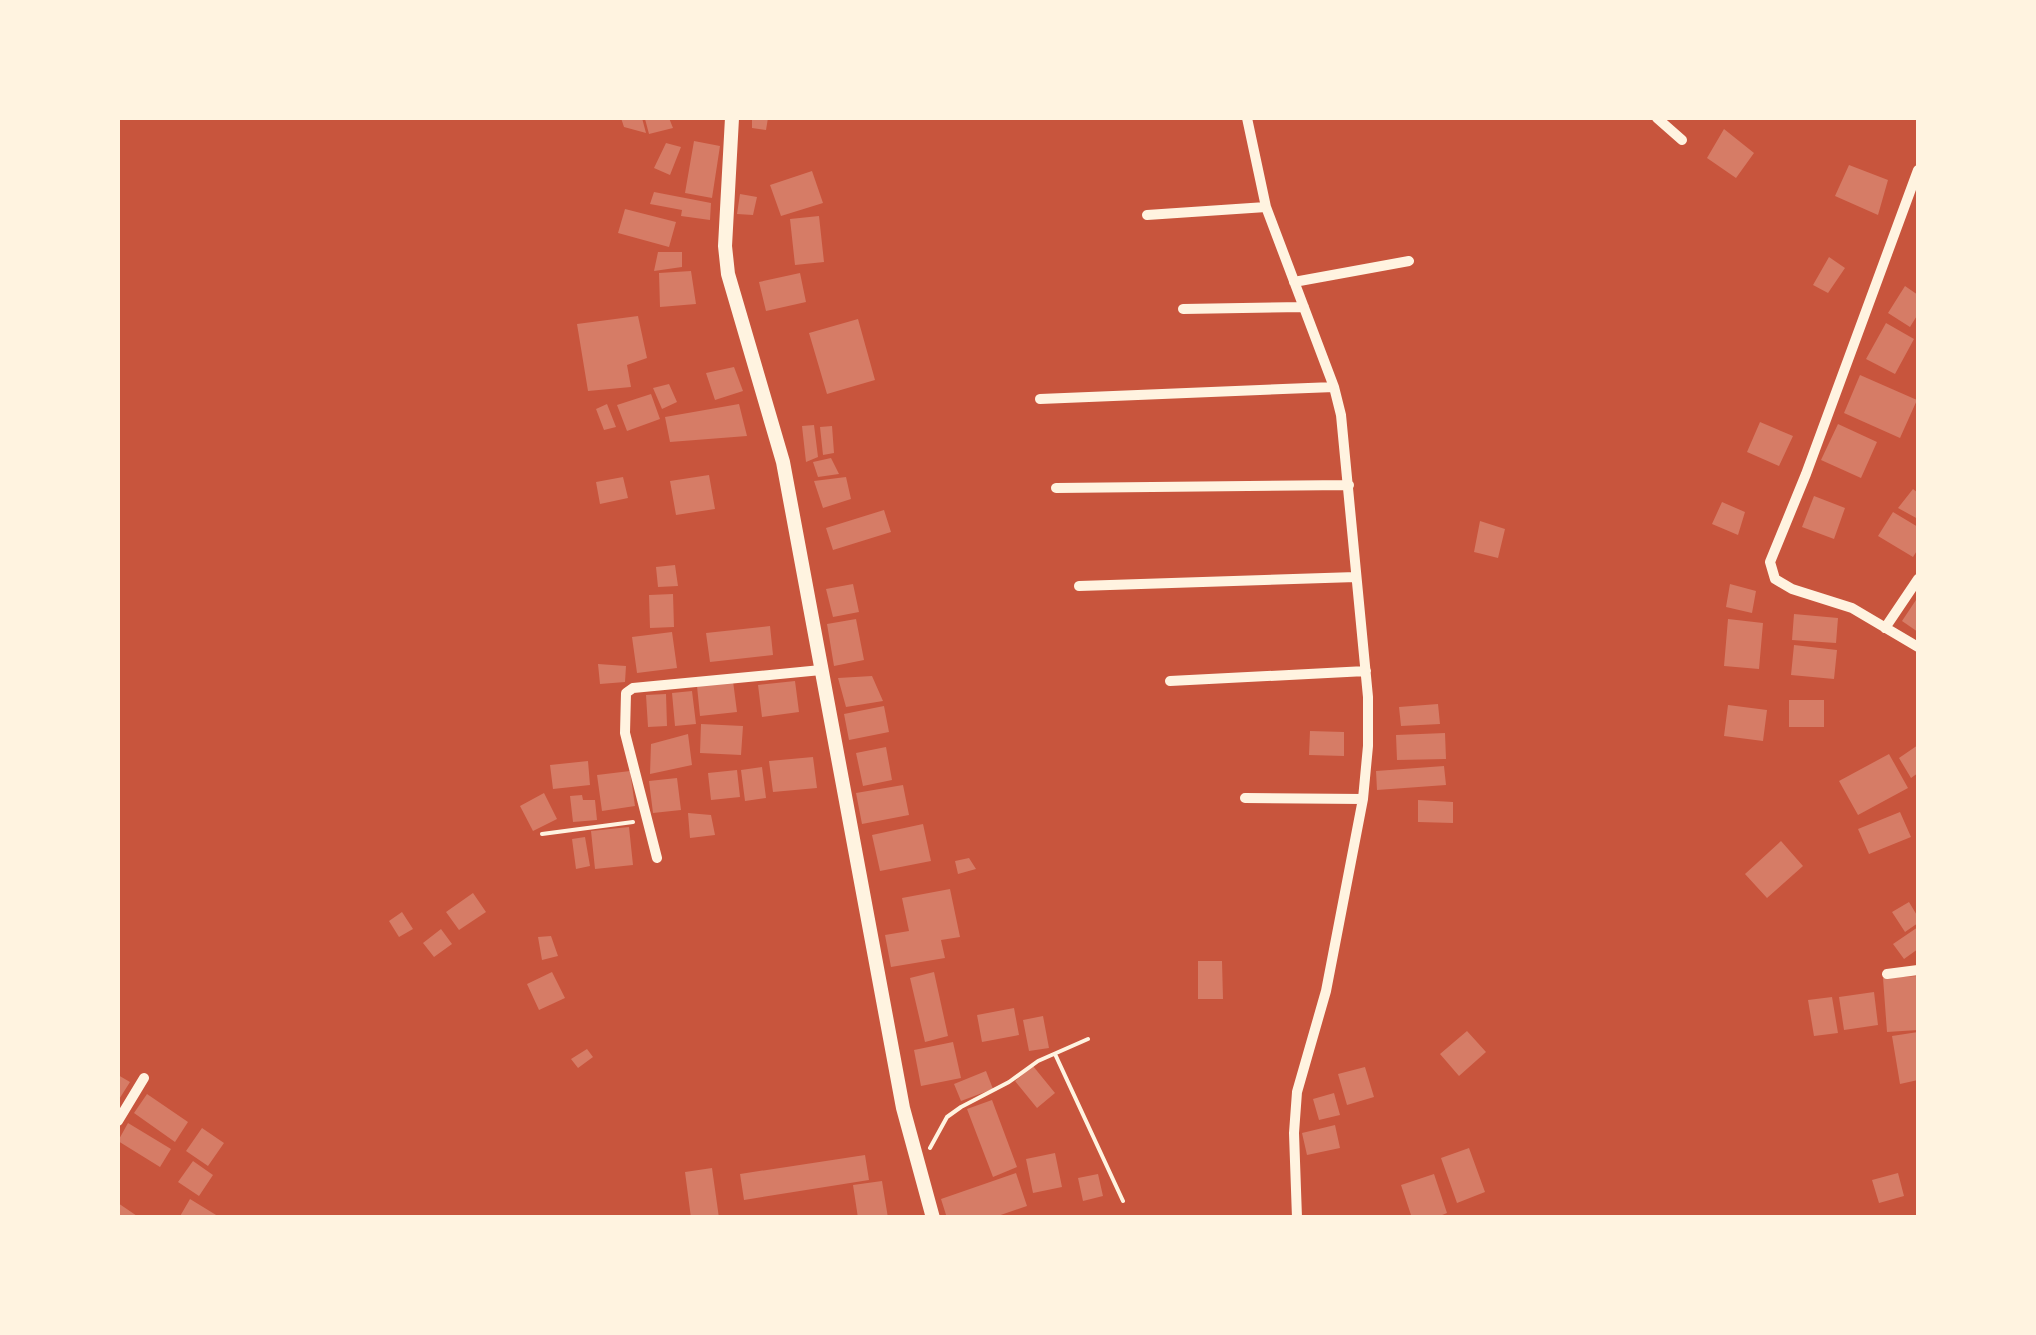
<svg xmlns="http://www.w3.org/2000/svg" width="2036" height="1335" font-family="'Exo 2',sans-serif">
  <rect width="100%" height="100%" fill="#c8553d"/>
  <path fill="#d67c66" d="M621,118H642L646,133L624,127Z
    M669,118L673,128L649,134L645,119Z
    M752,118H768L766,130L752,128Z
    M1724,129L1754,153L1736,178L1707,158Z
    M694,141L720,146L712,198L685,193Z
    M666,143L681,147L670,175L654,168Z
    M1849,165L1888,180L1878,215L1835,196Z
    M812,171L823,203L781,216L770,185Z
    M654,192L711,203L710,220L681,216L682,210L650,204Z
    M740,194L757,197L753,215L737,214Z
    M625,209L676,222L669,247L618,233Z
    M819,216L824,262L795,265L790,219Z
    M658,252H682V267L654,271Z
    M1829,257L1845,268L1828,293L1813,285Z
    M691,271L696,304L660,307L659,273Z
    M800,273L806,302L766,311L759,282Z
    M1905,286L1918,295V314L1910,327L1888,313Z
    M638,316L647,358L627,365L631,387L588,391L577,324Z
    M858,319L875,380L827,394L809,333Z
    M1886,323L1914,339L1895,374L1866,359Z
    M734,367L743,391L715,400L706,373Z
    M1860,375L1917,400L1900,438L1844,413Z
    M669,384L677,402L662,409L653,388Z
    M651,394L660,419L627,431L617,405Z
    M607,404L616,427L604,430L596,409Z
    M739,404L747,436L670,442L665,417Z
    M1760,422L1793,436L1779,466L1747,452Z
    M1838,424L1877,442L1861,478L1821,460Z
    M814,425L818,457L806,462L802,426Z
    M832,426L834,453L823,455L820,427Z
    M831,458L839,474L818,477L813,462Z
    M709,475L715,509L676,515L670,481Z
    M623,477L628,498L600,504L596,482Z
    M846,477L851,499L823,508L814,481Z
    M1913,489L1918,493V519L1898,508Z
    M1814,496L1845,508L1834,539L1802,527Z
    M1722,502L1745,512L1738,535L1712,524Z
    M884,510L891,532L833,550L826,528Z
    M1893,512L1918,527V549L1913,557L1878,536Z
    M1480,521L1505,529L1498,558L1474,552Z
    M675,565L678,586L658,587L656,567Z
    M853,584L859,612L833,617L826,589Z
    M1730,584L1756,591L1752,613L1726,607Z
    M673,594L674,627L650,628L649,595Z
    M1918,597V632L1902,621Z
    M1794,614L1838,618L1836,643L1792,640Z
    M856,619L864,660L834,666L827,624Z
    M1728,619L1763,623L1759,669L1724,666Z
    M770,626L773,655L710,662L706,633Z
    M672,632L677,668L637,673L632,637Z
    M1794,645L1837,650L1834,679L1791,675Z
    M598,664L626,666L625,682L600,684Z
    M872,676L883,701L846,707L838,678Z
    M733,681L737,712L700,716L697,686Z
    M795,681L799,712L762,717L758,685Z
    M692,691L696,724L675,726L672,693Z
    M666,694L667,726L648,727L646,695Z
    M1789,700H1824V727H1789Z
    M1438,704L1440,724L1401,726L1399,707Z
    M1728,705L1767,710L1763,741L1724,736Z
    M884,706L889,732L849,740L844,714Z
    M701,724L743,726L741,755L700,753Z
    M1310,731L1344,732V756L1309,755Z
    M1445,733L1446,759L1397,760L1396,735Z
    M688,734L692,765L650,774L651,744Z
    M1918,745V773L1911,778L1899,758Z
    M886,747L892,780L863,786L856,753Z
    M1889,754L1908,788L1858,815L1839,781Z
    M813,757L817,788L773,792L769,761Z
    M588,761L590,785L553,789L550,765Z
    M1444,766L1446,785L1377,790L1376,771Z
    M762,767L766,798L745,801L741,770Z
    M737,770L740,797L711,800L708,773Z
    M630,771L635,806L602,811L597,775Z
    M677,778L681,810L653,813L649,781Z
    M903,785L909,815L862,824L856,793Z
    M544,793L557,819L533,831L520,806Z
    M582,795L583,800H595L597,820L573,822L570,796Z
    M1418,800L1453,802V823L1418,822Z
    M1900,812L1911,837L1869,854L1858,829Z
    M688,813L711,815L715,835L690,838Z
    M923,824L931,861L880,871L872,835Z
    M629,827L633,865L595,869L591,831Z
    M585,837L590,866L576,869L572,839Z
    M1781,841L1803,866L1767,898L1745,874Z
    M969,858L976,869L958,874L955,861Z
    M950,889L960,937L941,940L945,958L891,967L885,935L909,931L902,898Z
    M473,893L486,912L459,930L446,912Z
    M1909,902L1918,917V923L1905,932L1892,912Z
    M402,912L413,929L399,937L389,921Z
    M1918,927V949L1904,959L1893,944Z
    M441,929L452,944L434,957L423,943Z
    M551,936L558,956L542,960L538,937Z
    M1198,961H1222L1223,999H1198Z
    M552,972L565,998L539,1010L527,984Z
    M934,972L948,1036L925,1042L910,978Z
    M1918,976V1030L1887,1032L1883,978Z
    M1874,992L1878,1025L1844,1030L1839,997Z
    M1832,997L1838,1033L1814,1036L1808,1000Z
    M1014,1008L1019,1035L982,1042L977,1015Z
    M1043,1016L1049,1048L1029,1051L1023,1020Z
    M1467,1031L1486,1052L1459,1076L1440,1054Z
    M1918,1032V1080L1900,1084L1892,1036Z
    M953,1042L961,1078L921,1086L914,1050Z
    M587,1049L593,1057L578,1068L571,1059Z
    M1033,1066L1055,1093L1037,1108L1015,1081Z
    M1365,1067L1374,1097L1347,1105L1338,1074Z
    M986,1071L993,1089L961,1101L954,1084Z
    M118,1075L130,1082L118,1101Z
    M1334,1093L1340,1115L1319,1120L1313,1099Z
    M147,1094L188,1122L175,1142L134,1113Z
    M992,1100L1017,1167L993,1177L967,1109Z
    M128,1123L171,1149L160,1167L118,1141Z
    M1335,1125L1340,1148L1307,1155L1302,1133Z
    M202,1128L224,1143L208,1166L186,1151Z
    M1469,1148L1485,1192L1457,1203L1441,1158Z
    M1055,1153L1062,1187L1033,1193L1026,1159Z
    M865,1155L869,1180L744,1200L740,1174Z
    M193,1161L213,1175L199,1196L178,1182Z
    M712,1168L719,1218H691L685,1172Z
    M1016,1173L1027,1206L992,1218H947L941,1199Z
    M1898,1173L1904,1196L1879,1203L1872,1180Z
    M1098,1174L1103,1196L1083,1201L1078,1178Z
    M1434,1174L1447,1213L1435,1218H1412L1401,1185Z
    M882,1181L888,1218H858L853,1185Z
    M190,1199L221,1218H179Z
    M118,1203L140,1218H118Z"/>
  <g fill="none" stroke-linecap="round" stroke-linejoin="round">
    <path stroke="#fff3e0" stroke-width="4" d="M542,834L633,822
      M1055,1054L1123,1201
      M930,1148L947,1117L961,1107L1009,1082L1038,1061L1088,1039"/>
    <path stroke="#fff3e0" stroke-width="10" d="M1247,118L1266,207L1334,387L1341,415L1368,697V746L1363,799L1326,991L1297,1092L1294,1133L1297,1218
      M1657,118L1682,140
      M1918,170L1806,474L1770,562L1775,579L1792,589L1852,608L1918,647
      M1147,215L1266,207
      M1294,282L1409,261
      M1183,309L1304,307
      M1040,399L1334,387
      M1056,488L1349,485
      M1079,586L1356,577
      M1885,628L1918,579
      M1170,681L1366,671
      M1245,798L1363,799
      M657,858L625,733L626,693L633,688L821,670
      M1887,974L1918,970
      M118,1121L144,1078"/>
    <path stroke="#fff3e0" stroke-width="14" d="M732,118L725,246L728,274L783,462L903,1108L933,1218"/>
  </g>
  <rect width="2036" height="1335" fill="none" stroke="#fff3e0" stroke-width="240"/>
</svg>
